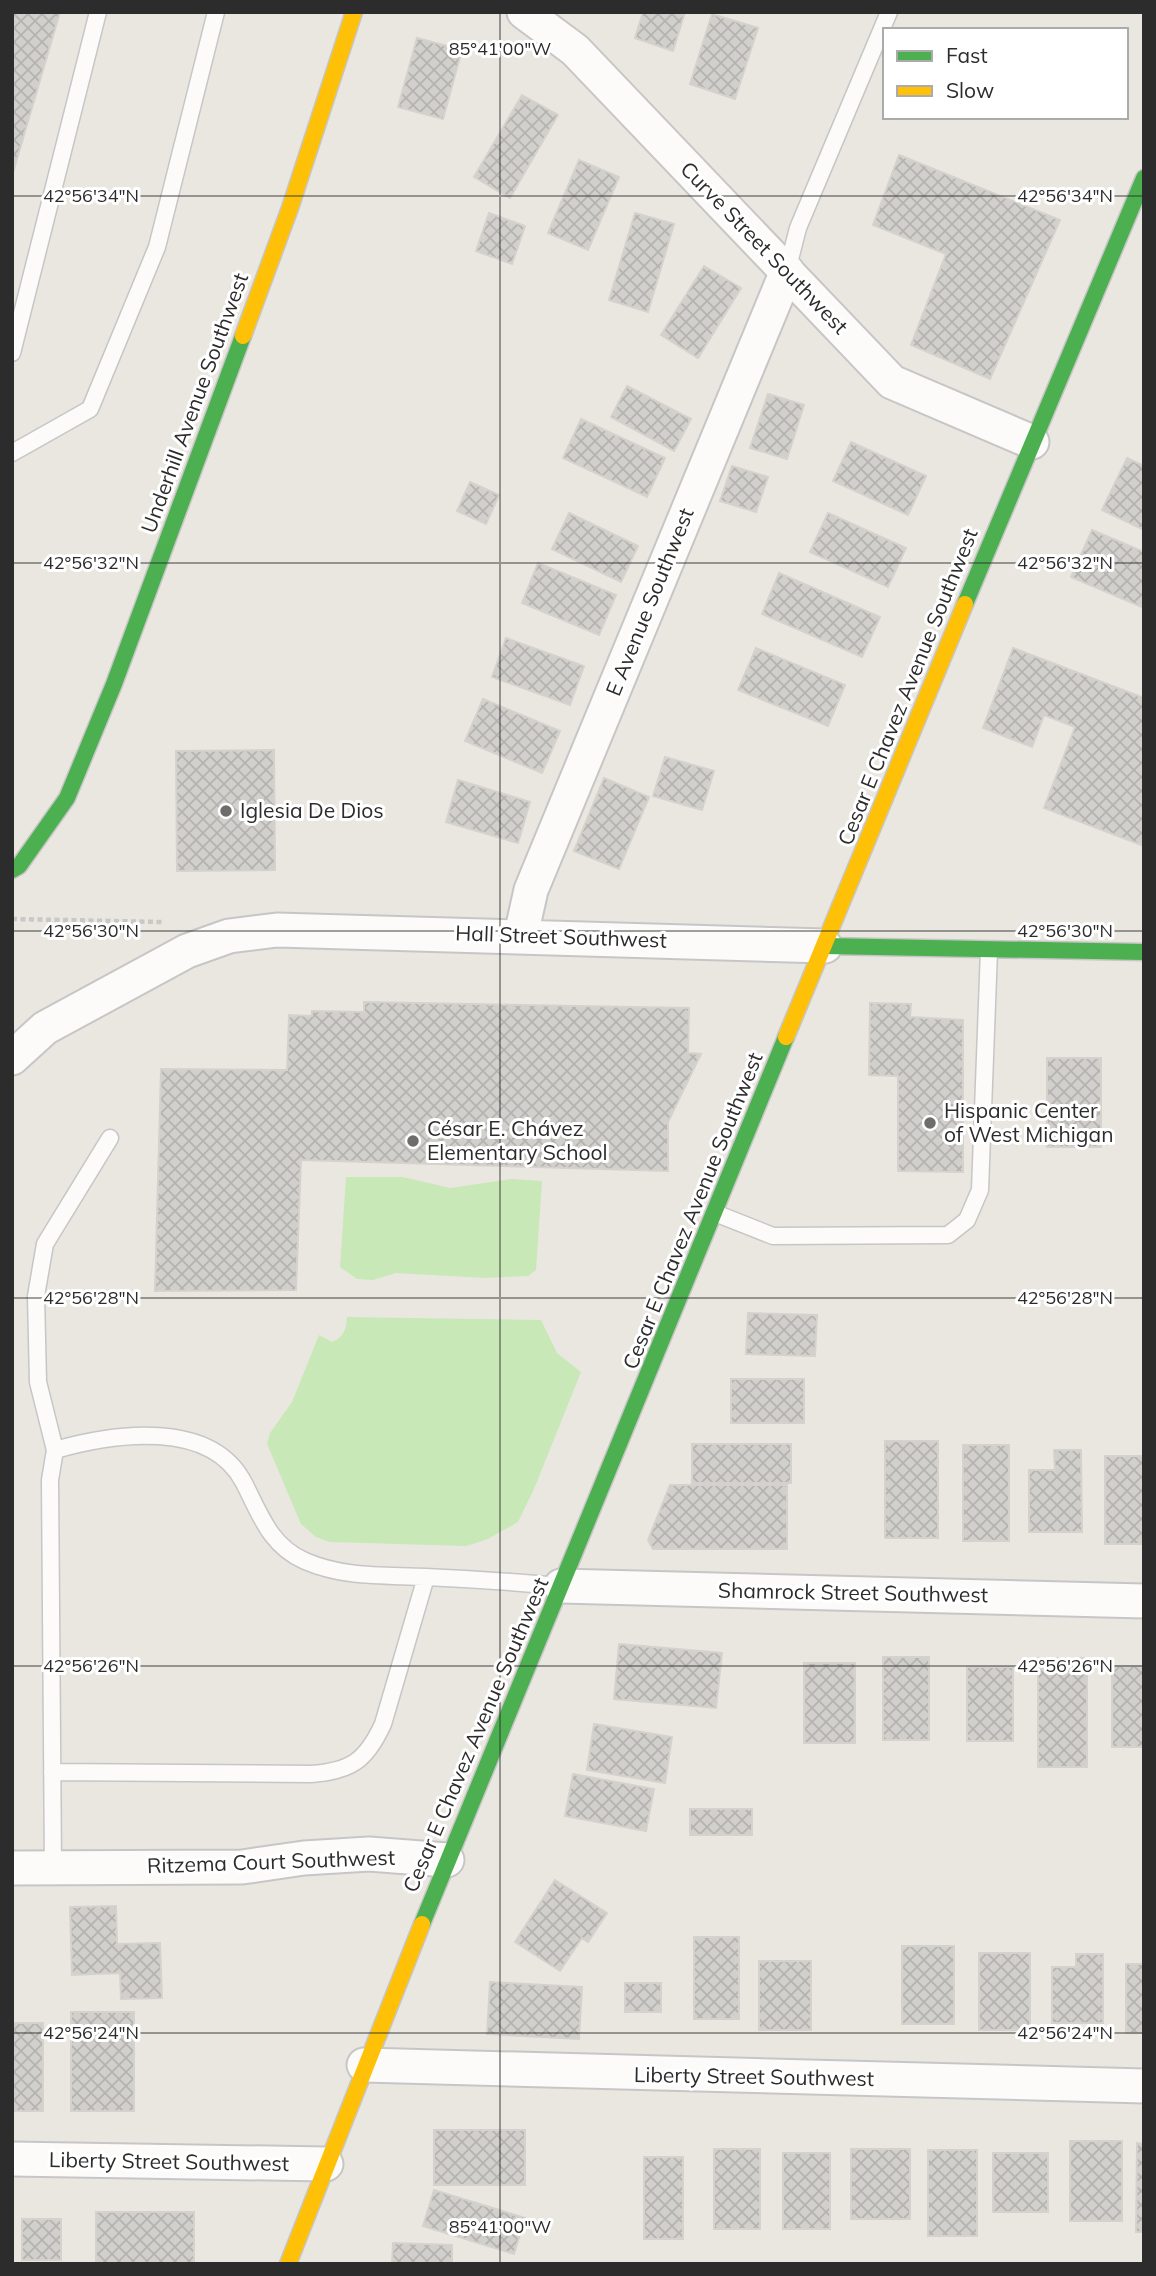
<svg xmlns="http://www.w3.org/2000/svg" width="1156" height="2276" font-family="Mulish,sans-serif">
  <defs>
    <pattern id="building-cross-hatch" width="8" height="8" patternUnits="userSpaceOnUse" patternTransform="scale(1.75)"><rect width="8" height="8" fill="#d2d0cc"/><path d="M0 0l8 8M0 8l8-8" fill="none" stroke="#b4b3af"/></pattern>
  </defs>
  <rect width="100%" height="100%" fill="#eae7e1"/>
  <path fill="#c8e8b7" d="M346,1177H403L450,1188L511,1179L542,1181L536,1270L528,1276L486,1278L396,1273L373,1280L357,1279L340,1267Z
    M347,1317L541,1320L557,1353L581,1372L534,1489L518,1522L488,1539L466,1546L330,1542L316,1537L301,1524L267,1444L270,1433L292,1402L319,1335L332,1342C344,1337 346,1330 347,1317Z"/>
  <path fill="url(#building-cross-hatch)" stroke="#d5d2cd" stroke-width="2" d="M12,12H60L12,176Z
    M643,12H685L673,51L635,38Z
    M712,14L758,28L735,99L690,84Z
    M417,38L462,50L443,119L398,107Z
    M522,95L558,115L510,198L474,177Z
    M899,155L1060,220L990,379L911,345L946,254L873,225Z
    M579,160L619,177L588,250L548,233Z
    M489,213L525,226L512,264L476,251Z
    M635,213L674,224L648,312L609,300Z
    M704,266L741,288L698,358L661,335Z
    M627,386L691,419L674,451L611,417Z
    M768,394L804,405L787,459L750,448Z
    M581,419L665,458L647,497L563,458Z
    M851,442L926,476L908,515L833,481Z
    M1127,458L1144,466V530L1102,510Z
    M732,466L768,477L756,512L720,501Z
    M470,482L499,495L486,524L457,511Z
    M569,513L638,546L621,582L552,549Z
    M828,513L906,548L888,587L810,552Z
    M1092,530L1144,552V608L1071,577Z
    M538,563L616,595L599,635L522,603Z
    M779,573L880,617L862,657L762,614Z
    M506,638L584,666L570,705L492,677Z
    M756,648L845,685L828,726L738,690Z
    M1013,648L1144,698V846L1044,808L1075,727L1044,715L1032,747L983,728Z
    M483,699L560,731L542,773L465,741Z
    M274,750L275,870L177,871L176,751Z
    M665,757L714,771L702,810L653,796Z
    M604,778L649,797L619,869L574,851Z
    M458,780L530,802L518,843L446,822Z
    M364,1002L689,1008L688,1053L701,1054L668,1122V1171L301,1160L296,1290L155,1291L161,1069L287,1070L289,1015L312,1016V1011L364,1012Z
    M870,1003L911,1004L910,1017L963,1020V1172L898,1171V1076L869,1075Z
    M1047,1058H1101V1147H1047Z
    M748,1313L817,1315L815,1356L746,1354Z
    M731,1379H804V1423H731Z
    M885,1441H938V1538H885Z
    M692,1444H791V1483H692Z
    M963,1445H1009V1541H963Z
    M1054,1450H1081L1082,1532H1029V1470H1055Z
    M1105,1456H1144V1544H1105Z
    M670,1485H787V1549H653L648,1540Z
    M619,1644L722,1653L716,1708L614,1699Z
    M883,1657H929V1740H883Z
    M1038,1658H1087V1767H1038Z
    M804,1663H855V1743H804Z
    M1112,1666H1144V1747H1112Z
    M967,1667H1013V1741H967Z
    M594,1724L672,1737L665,1783L587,1770Z
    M573,1774L654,1789L646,1831L565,1816Z
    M690,1809H752V1835H690Z
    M555,1880L607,1913L588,1942L582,1938L560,1971L515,1942Z
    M116,1906L117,1944L160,1943L162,1998L121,1999L120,1973L72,1975L70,1907Z
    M694,1937H739V2019H694Z
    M902,1946H954V2024H902Z
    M979,1953H1030V2030H979Z
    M1076,1954H1103V2023H1052V1967H1076Z
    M759,1961H811V2030H759Z
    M1126,1964H1144V2033H1126Z
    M490,1982L582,1987L579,2039L487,2034Z
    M625,1983H661V2012H625Z
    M71,2012H134V2111H71Z
    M12,2023H43V2111H12Z
    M434,2130H525V2185H434Z
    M1070,2141H1122V2221H1070Z
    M1137,2143L1144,2144V2232H1136Z
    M714,2149H760V2229H714Z
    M851,2149H910V2219H851Z
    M928,2150H977V2236H928Z
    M783,2153H830V2229H783Z
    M993,2153H1048V2212H993Z
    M644,2157H683V2239H644Z
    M434,2190L525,2218L514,2254L423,2226Z
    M96,2212H194V2264H96Z
    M22,2219H61V2260H22Z
    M393,2243L452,2245V2264H392Z"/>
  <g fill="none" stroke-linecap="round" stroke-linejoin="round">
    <g stroke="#c7c6c6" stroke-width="19">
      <path id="lane" d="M787,271L798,228L889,12
        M12,353L98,12
        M12,453L90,409L157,247L216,12
        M715,1213L773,1236L948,1235L967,1220L980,1190L989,950
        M55,1450C114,1433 211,1419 244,1483C260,1514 270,1546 305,1561C344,1578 384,1575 426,1577C470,1579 514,1582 559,1586
        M52,1772L311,1774C351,1771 366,1761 383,1724L426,1577
        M53,1868L50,1480L55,1450L38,1382L36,1296L45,1244L110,1138"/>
    </g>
    <g stroke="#c7c6c6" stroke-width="37">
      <path id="street" d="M524,12L575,50L892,382L1032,442
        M521,935L531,890L787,271
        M12,1058L45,1028L187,951L229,936L277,930L825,946
        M561,1586L1144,1601
        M12,1868L242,1867L304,1858L369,1854L447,1860
        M364,2065L1144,2086
        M12,2159L326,2164"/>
    </g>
    <g stroke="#c7c6c6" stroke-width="19">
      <path id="fast" d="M965,604L1144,178
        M12,870L19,866L67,798L114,684L243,336
        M825,946L1144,952
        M422,1924L786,1037"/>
    </g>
    <g stroke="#c7c6c6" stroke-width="19">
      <path id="slow" d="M243,336L290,208L354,12
        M786,1037L965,604
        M288,2264L422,1924"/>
    </g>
    <path stroke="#c8c8c7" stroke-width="4.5" stroke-dasharray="5 3.5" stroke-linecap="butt" d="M12,919L162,922"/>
    <use href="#lane" stroke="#fcfbfa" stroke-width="16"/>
    <use href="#street" stroke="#fcfbfa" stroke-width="33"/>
    <use href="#fast" stroke="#4caf50" stroke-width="16"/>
    <use href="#slow" stroke="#ffc107" stroke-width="16"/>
  </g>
  <path fill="none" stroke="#2c2c2c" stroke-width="2" stroke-opacity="0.45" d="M500,12V2264M12,196H1144M12,563H1144M12,931H1144M12,1298H1144M12,1666H1144M12,2033H1144"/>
  <g fill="#6e6d6b" stroke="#fff" stroke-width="2.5">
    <circle cx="226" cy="811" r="7"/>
    <circle cx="930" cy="1123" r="7"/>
    <circle cx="413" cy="1141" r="7"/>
  </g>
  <g text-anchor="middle" stroke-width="6" stroke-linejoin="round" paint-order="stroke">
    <g font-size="21" fill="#2c2c2c" stroke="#fff">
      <text transform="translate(764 248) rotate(46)" y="7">Curve Street Southwest</text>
      <text transform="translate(195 403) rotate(-70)" y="7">Underhill Avenue Southwest</text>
      <text transform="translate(650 602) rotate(-68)" y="7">E Avenue Southwest</text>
      <text transform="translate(908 687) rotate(-68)" y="7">Cesar E Chavez Avenue Southwest</text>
      <text transform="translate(561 937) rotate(2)" y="7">Hall Street Southwest</text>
      <text transform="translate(693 1211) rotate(-68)" y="7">Cesar E Chavez Avenue Southwest</text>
      <text transform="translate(853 1593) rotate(1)" y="7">Shamrock Street Southwest</text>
      <text transform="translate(476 1735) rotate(-67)" y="7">Cesar E Chavez Avenue Southwest</text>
      <text transform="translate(271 1862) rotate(-2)" y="7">Ritzema Court Southwest</text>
      <text transform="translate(754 2077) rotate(1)" y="7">Liberty Street Southwest</text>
      <text transform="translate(169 2162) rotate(1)" y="7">Liberty Street Southwest</text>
    </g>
    <g font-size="21" fill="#2c2c2c" stroke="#fff" text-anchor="start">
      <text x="240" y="818">Iglesia De Dios</text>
      <text x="944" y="1118">Hispanic Center<tspan x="944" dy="24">of West Michigan</tspan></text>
      <text x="427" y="1136">César E. Chávez<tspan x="427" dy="24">Elementary School</tspan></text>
    </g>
  </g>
  <g font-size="18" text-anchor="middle" fill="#2c2c2c" stroke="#fff" stroke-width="6" stroke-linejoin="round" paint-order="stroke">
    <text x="500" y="55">85°41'00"W</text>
    <text x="91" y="202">42°56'34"N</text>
    <text x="1065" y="202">42°56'34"N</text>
    <text x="91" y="569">42°56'32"N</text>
    <text x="1065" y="569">42°56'32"N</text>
    <text x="91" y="937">42°56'30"N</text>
    <text x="1065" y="937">42°56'30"N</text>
    <text x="91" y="1304">42°56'28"N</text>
    <text x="1065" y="1304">42°56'28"N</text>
    <text x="91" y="1672">42°56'26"N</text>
    <text x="1065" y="1672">42°56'26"N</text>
    <text x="91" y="2039">42°56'24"N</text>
    <text x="1065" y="2039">42°56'24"N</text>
    <text x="500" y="2233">85°41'00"W</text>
  </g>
  <rect width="1156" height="2276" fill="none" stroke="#2c2c2c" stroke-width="28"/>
  <rect x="883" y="28" width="245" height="91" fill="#ffffff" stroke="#ababab" stroke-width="2"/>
  <rect x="897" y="51" width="35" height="10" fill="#4caf50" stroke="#ababab" stroke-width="2"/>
  <text x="946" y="63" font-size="21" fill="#2c2c2c">Fast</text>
  <rect x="897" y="86" width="35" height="10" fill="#ffc107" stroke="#ababab" stroke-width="2"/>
  <text x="946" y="98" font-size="21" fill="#2c2c2c">Slow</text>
</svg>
